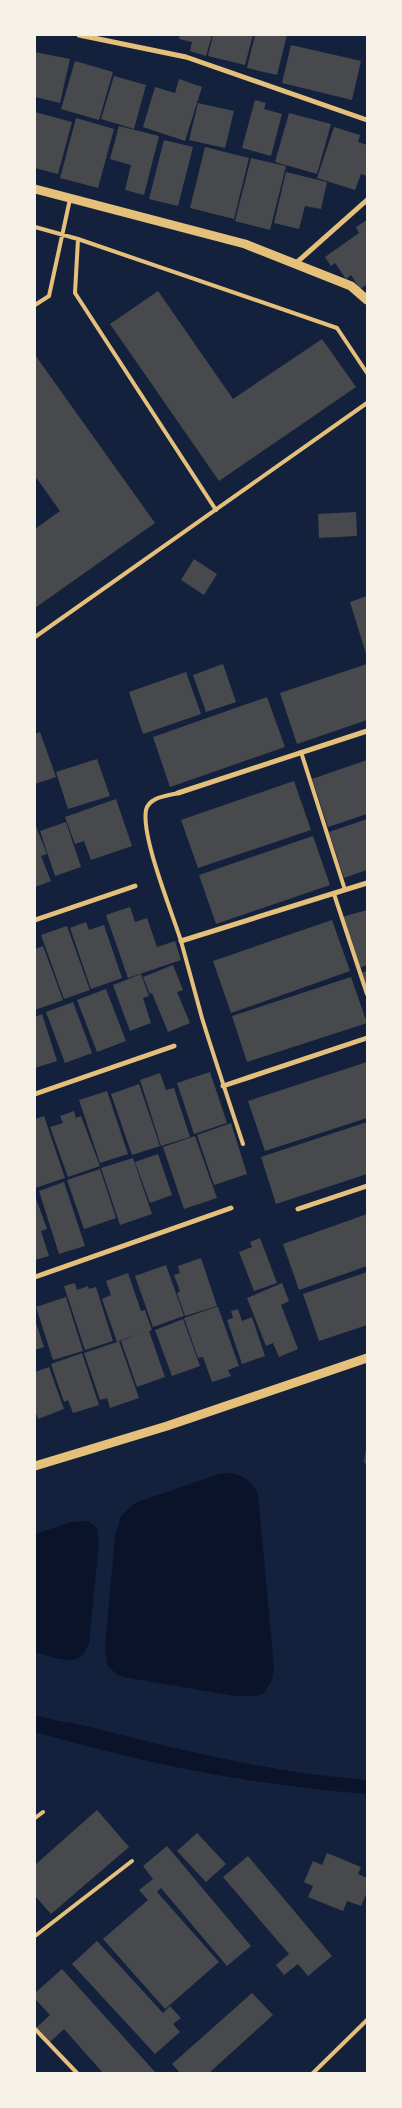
<svg xmlns="http://www.w3.org/2000/svg" width="402" height="2108" font-family="'Asap Condensed',sans-serif">
  <rect width="100%" height="100%" fill="#14213d"/>
  <path fill="#0b132b" d="M228,1473C242,1474 251,1480 258,1494L274,1667L272,1680L264,1693L257,1696H235L123,1677L116,1674L107,1665L105,1648L115,1536L121,1516L135,1503L219,1474Z
    M88,1521L97,1528L99,1542L89,1643C87,1648 85,1654 80,1657C69,1665 47,1655 35,1652V1534L71,1522Z
    M35,1715C54,1721 75,1723 95,1728C184,1751 274,1773 367,1780V1794C286,1788 206,1775 127,1756C96,1749 66,1740 35,1732Z"/>
  <path fill="#48494c" d="M180,35H212L206,56L190,51L192,42L179,39Z
    M213,35H253L245,65L208,56Z
    M255,35H287L277,75L247,68Z
    M291,45L361,61L352,100L282,83Z
    M35,52L70,59L60,103L35,97Z
    M75,61L113,72L99,120L61,109Z
    M114,76L146,85L134,129L101,119Z
    M179,79L202,87L185,141L143,127L155,87L175,93Z
    M255,100L266,103L264,109L282,114L271,156L242,148Z
    M198,103L234,111L225,148L189,140Z
    M35,112L72,122L58,174L35,168Z
    M289,113L331,124L317,174L275,162Z
    M76,118L114,129L98,188L60,178Z
    M119,126L159,136L144,195L125,190L131,165L110,159Z
    M334,127L360,135L358,142L367,145V176L361,174L355,190L317,178Z
    M164,140L193,147L178,206L149,199Z
    M205,147L249,158L234,219L190,208Z
    M251,158L286,166L270,230L235,221Z
    M286,172L327,182L321,209L305,206L299,229L274,223Z
    M367,220V284L360,289L351,275L346,279L335,263L331,266L325,257L359,233L356,227Z
    M158,291L233,399L322,339L356,387L219,481L110,324Z
    M35,355L155,523L35,608V529L60,511L35,476Z
    M356,512L357,536L319,538L318,514Z
    M194,559L217,574L204,595L181,580Z
    M367,596V657L350,602Z
    M223,664L236,702L206,712L193,675Z
    M367,664V720L297,744L280,693Z
    M186,672L201,714L143,734L129,692Z
    M267,697L285,747L170,787L153,737Z
    M40,732L56,777L35,784V734Z
    M97,759L110,796L68,809L56,772Z
    M367,760V814L328,827L312,779Z
    M294,781L311,830L198,868L181,820Z
    M116,799L132,846L91,860L84,841L75,844L65,817Z
    M367,819V870L344,878L329,832Z
    M66,822L81,867L55,876L40,831Z
    M35,824L47,854L41,856L51,881L35,887Z
    M313,836L330,885L216,924L199,875Z
    M130,907L135,922L147,918L157,947L175,941L181,960L128,978L106,915Z
    M367,910V965L359,968L342,917Z
    M332,920L350,971L231,1013L213,961Z
    M86,922L89,930L104,925L122,978L91,989L70,928Z
    M67,926L90,990L64,999L41,935Z
    M43,946L63,1000L35,1010V949Z
    M173,965L183,990L177,992L190,1023L168,1032L152,993L150,994L143,977Z
    M367,971V990L361,973Z
    M141,974L149,996L143,998L151,1023L130,1031L113,985Z
    M351,977L367,1023L247,1062L232,1016Z
    M106,989L126,1041L97,1052L77,1000Z
    M73,1002L92,1053L65,1063L46,1012Z
    M42,1014L57,1061L35,1068V1017Z
    M367,1062V1118L265,1151L248,1101Z
    M210,1072L227,1123L194,1134L177,1083Z
    M160,1073L166,1090L174,1088L190,1137L161,1146L140,1080Z
    M139,1084L160,1146L132,1155L111,1094Z
    M107,1091L128,1154L100,1163L79,1100Z
    M74,1111L76,1118L81,1116L100,1166L68,1177L50,1127L63,1123L60,1116Z
    M44,1116L65,1178L35,1188V1119Z
    M367,1122V1174L276,1204L261,1157Z
    M231,1123L247,1174L214,1185L197,1135Z
    M195,1136L217,1198L184,1209L163,1147Z
    M158,1154L172,1195L150,1203L135,1162Z
    M133,1158L152,1214L120,1225L101,1168Z
    M100,1169L116,1218L84,1229L67,1180Z
    M64,1182L85,1246L59,1254L39,1191Z
    M35,1196L47,1229L41,1231L49,1256L35,1260Z
    M367,1214V1266L299,1290L283,1244Z
    M260,1238L277,1283L254,1291L239,1252L252,1247L250,1242Z
    M201,1258L217,1306L185,1316L177,1293L180,1291L174,1275L180,1273L178,1266Z
    M166,1265L184,1316L153,1327L135,1276Z
    M367,1272V1325L319,1341L303,1294Z
    M128,1273L141,1311L145,1310L152,1330L149,1331L165,1377L137,1387L121,1341L142,1333L119,1341L139,1398L110,1408L107,1398L100,1400L84,1353L117,1342L102,1299L111,1295L106,1281Z
    M75,1283L77,1290L88,1286L89,1289L96,1287L113,1341L85,1350L64,1286Z
    M282,1283L289,1301L281,1305L298,1349L279,1357L273,1343L266,1346L247,1298Z
    M66,1297L83,1351L53,1360L36,1307Z
    M216,1307H218L239,1366L228,1370L231,1376L212,1382L203,1357L198,1358L184,1318Z
    M238,1309L242,1321L252,1317L265,1356L242,1364L227,1320L233,1318L231,1311Z
    M183,1319L200,1366L172,1376L155,1330Z
    M35,1320L44,1347L35,1350Z
    M82,1353L99,1405L73,1413L68,1400L64,1402L51,1364Z
    M49,1367L64,1409L38,1419L35,1410V1372Z
    M366,1448H367V1464L364,1463Z
    M97,1810L129,1847L51,1914L35,1896V1865Z
    M197,1833L226,1864L206,1882L177,1851Z
    M167,1846L251,1946L227,1966L161,1888L157,1892L219,1962L165,2009L103,1939L148,1900L139,1890L153,1879L143,1866Z
    M327,1853L361,1867L358,1874L367,1878V1892L361,1906L347,1901L343,1911L308,1897L313,1886L304,1882L313,1861L322,1865Z
    M248,1856L332,1956L308,1976L298,1964L284,1975L276,1965L289,1954L223,1877Z
    M97,1941L163,2013L170,2006L181,2018L173,2024L180,2032L155,2054L72,1964Z
    M62,1969L156,2073H103L64,2029L49,2043L36,2028L50,2015L35,1999V1993Z
    M252,1993L273,2015L209,2073H180L172,2064Z"/>
  <g fill="none" stroke-linecap="round" stroke-linejoin="round">
    <path stroke="#e5c07b" stroke-width="4" d="M35,227L78,239L337,328L367,373
      M78,239L75,293L216,510
      M35,305L49,296L70,199
      M35,637L367,403
      M301,752L345,890
      M178,793C167,796 149,797 146,810C141,837 172,912 181,941C188,967 195,992 202,1018C215,1060 229,1102 243,1144
      M334,894L367,994
      M35,1818L43,1812
      M35,1936L132,1861
      M35,2029L77,2073
      M313,2073L367,2020"/>
    <path stroke="#e5c07b" stroke-width="5" d="M79,35L186,57L367,120
      M295,264L367,200
      M178,793L367,731
      M35,920L135,886
      M181,941L367,883
      M223,1086L367,1038
      M35,1094L174,1046
      M298,1209L367,1186
      M35,1277L231,1208"/>
    <path stroke="#e5c07b" stroke-width="9" d="M35,189L245,244L351,286L367,300
      M35,1466L167,1426L367,1358"/>
  </g>
  <rect width="402" height="2108" fill="none" stroke="#f6f1e7" stroke-width="72"/>
</svg>
